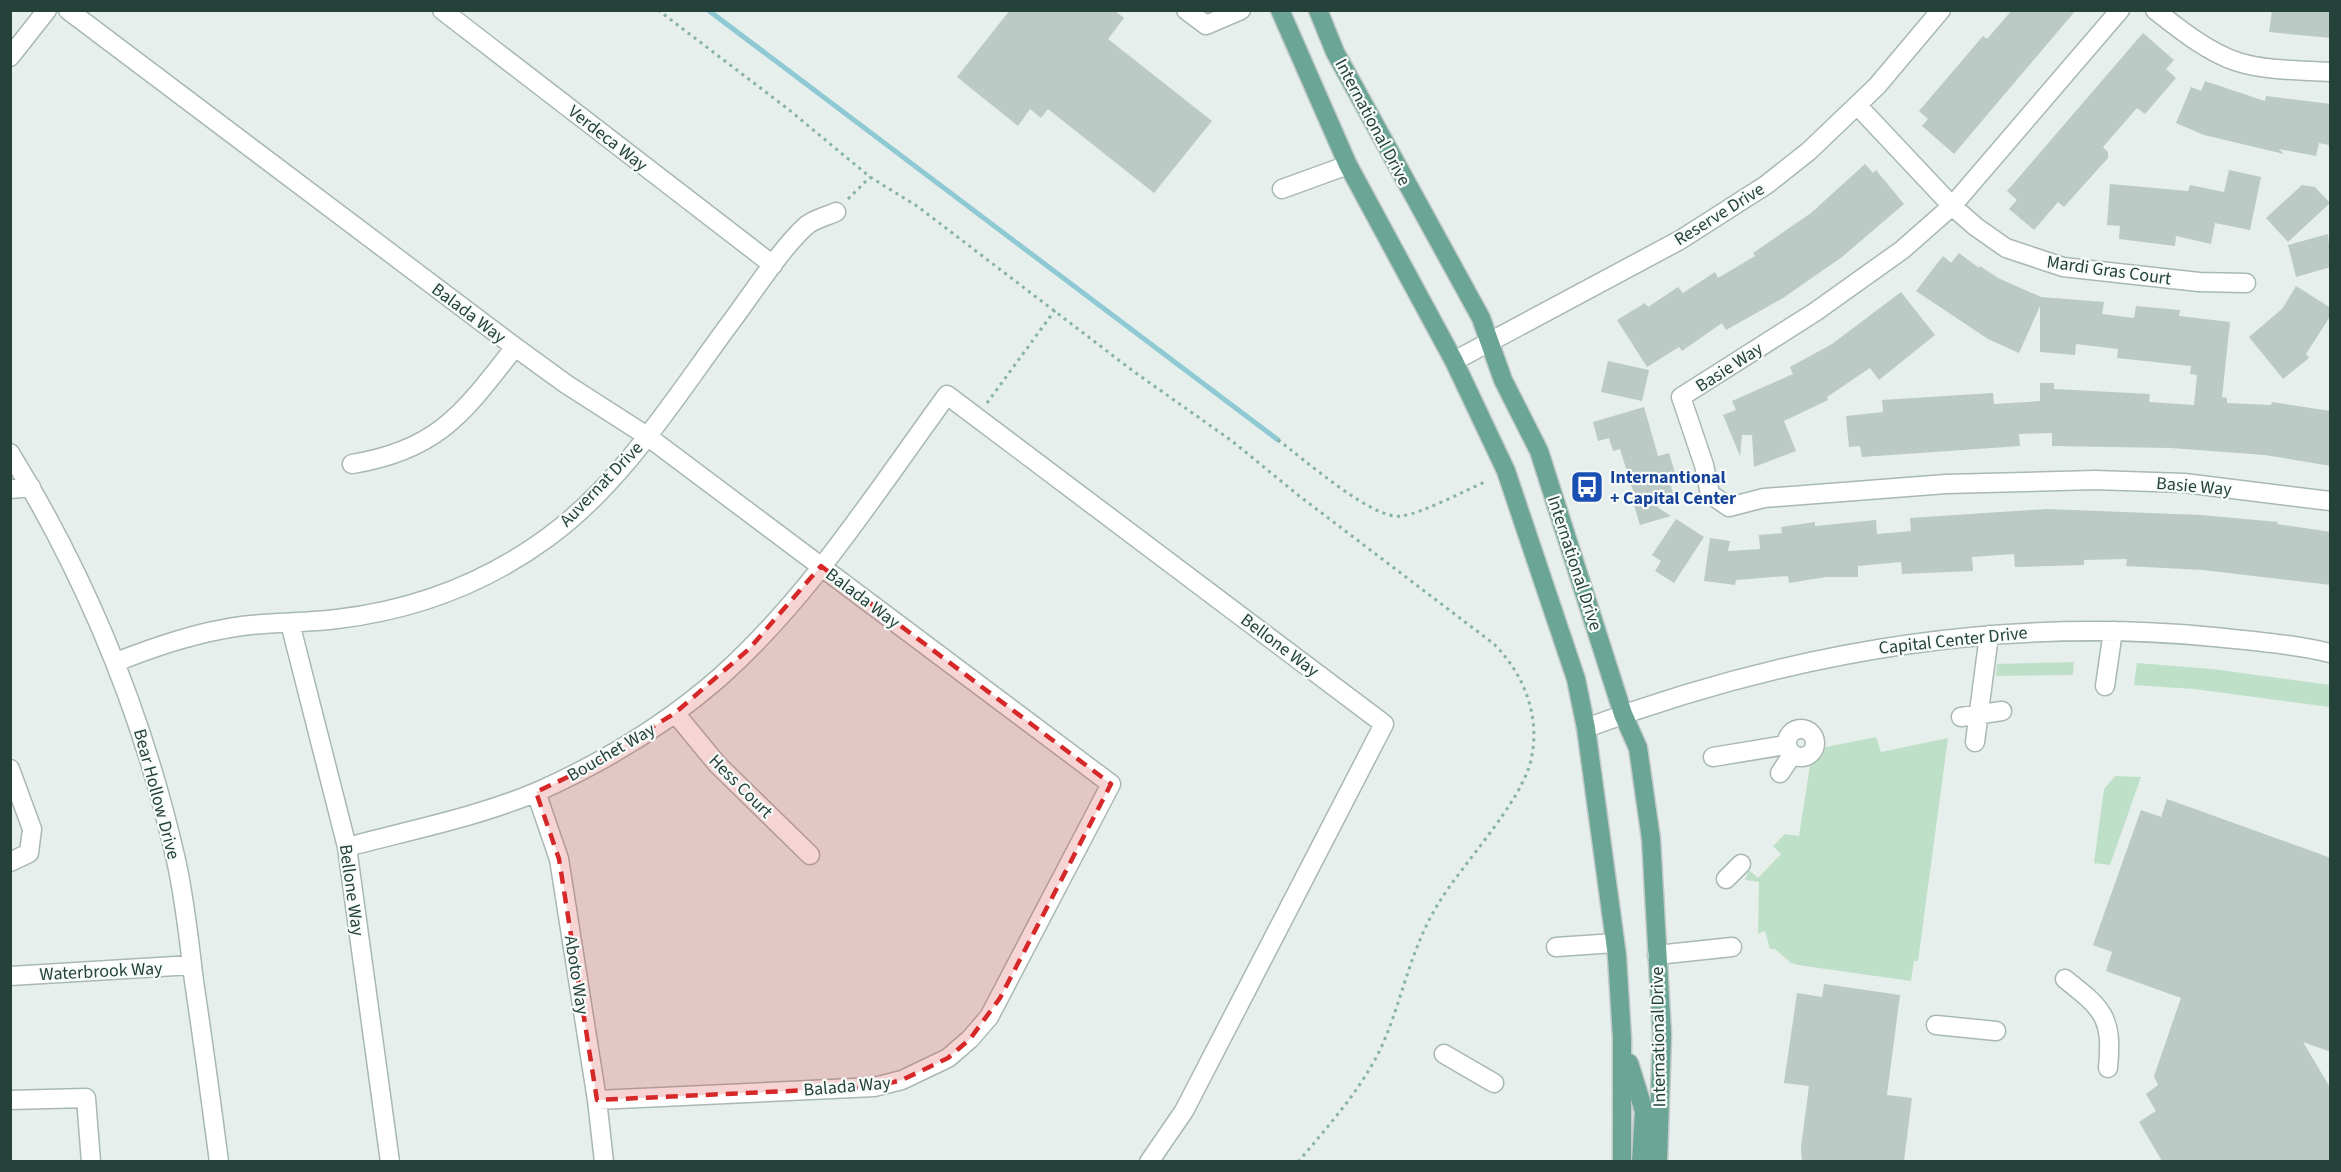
<svg xmlns="http://www.w3.org/2000/svg" width="2341" height="1172" font-family="'Source Sans 3',sans-serif">
  <rect width="100%" height="100%" fill="#e6efeb"/>
  <path fill="#bfe0c8" d="M2074,662L2073,675L1996,676L1997,664Z
    M2137,663L2212,669L2330,685V707L2194,689L2134,685Z
    M1876,737L1881,752L1948,738L1918,961H1914L1911,981L1798,965L1791,963L1775,949H1770L1765,931L1758,934L1759,882L1745,880L1749,870L1758,878L1781,854L1773,846L1785,834L1799,836L1810,765L1821,758L1826,747Z
    M2115,776L2141,777L2110,865L2094,863L2104,789Z"/>
  <g fill="none" stroke-linecap="round" stroke-linejoin="round">
    <path stroke="#8ec9d4" stroke-width="5" d="M708,10L1278,440"/>
  </g>
  <path fill="#bbcac4" d="M1010,10H1114L1124,18L1108,39L1212,121L1154,193L1048,109L1041,118L1030,109L1018,126L957,77Z
    M2012,10H2076L1954,154L1922,126L1928,119L1919,111L1983,36L1987,39Z
    M2272,10H2331V38L2269,32Z
    M2143,33L2174,60L2166,69L2176,78L2145,114L2137,108L2103,147L2108,152V158L2064,207L2058,202L2034,230L2009,209L2017,200L2007,191Z
    M2205,81L2265,101L2266,96L2331,104L2329,145L2319,143L2316,156L2279,149L2284,154L2204,135L2176,123L2191,87L2201,91Z
    M1865,164L1873,173L1876,170L1904,204L1842,257L1783,298L1726,330L1722,323L1682,351L1679,347L1647,367L1617,320L1645,303L1648,307L1678,287L1683,293L1715,272L1718,278L1755,256L1753,253L1811,213Z
    M2229,170L2261,177L2250,230L2215,223L2211,244L2176,236L2175,246L2119,239L2120,226L2107,225L2110,184L2188,191L2190,185L2224,192Z
    M2302,185L2315,187L2330,203L2288,242L2266,218Z
    M2328,234L2331,267L2296,277L2288,245Z
    M1959,253L1979,268L1980,266L1998,278L2041,297L2104,302L2102,314L2134,318L2136,306L2180,310L2179,316L2230,322L2222,397L2227,398V403L2271,405L2272,402L2331,411V466L2265,455L2171,448L2052,446V433L2019,434L2020,446L1862,457L1860,446L1849,447L1846,416L1883,412L1882,400L1993,393L1994,404L2040,401V383H2054V389L2150,394L2149,402L2194,405L2197,375L2190,374L2191,366L2117,358L2118,349L2076,344L2075,355L2040,352V306L2019,353L1988,339L1916,291L1943,256L1951,263Z
    M2296,286L2331,308V315L2306,354L2309,358L2283,379L2249,337L2282,309Z
    M1901,292L1935,335L1879,380L1870,368L1827,397L1828,400L1784,421L1796,451L1754,467L1752,435H1742L1740,456L1723,415L1736,410L1732,401L1793,374L1790,367L1832,344Z
    M1608,361L1649,370L1642,401L1601,392Z
    M1644,407L1658,456L1669,453L1675,473L1668,475L1675,501L1657,507L1671,516L1640,525L1631,495L1634,494L1620,449L1613,451L1609,438L1598,441L1593,422Z
    M2047,509L2201,515L2278,522L2277,524L2331,532V585L2203,570L2126,566L2127,559L2084,560V565L2015,567L2014,554L1972,557L1973,571L1902,574L1901,562L1858,566V577H1826L1789,583L1788,576L1736,580L1735,585L1704,581L1710,538L1730,541L1728,551L1760,549L1759,535L1782,533L1781,527L1815,522V526L1876,520L1877,534L1911,531L1910,518Z
    M1676,519L1704,537L1674,583L1655,571L1661,561L1652,555Z
    M2167,799L2331,858V1052L2303,1042L2331,1089V1161H2162L2139,1122L2156,1111L2146,1094L2158,1085L2154,1076L2181,998L2106,971L2112,952L2093,945L2141,810L2161,817Z
    M1824,984L1900,995L1887,1095L1912,1098L1904,1161H1802L1801,1147L1809,1086L1784,1083L1797,993L1822,997Z"/>
  <g fill="none" stroke-linecap="round" stroke-linejoin="round">
    <g stroke="#a8b8b2" stroke-width="21">
      <path id="minor" d="M68,10L515,347L566,384L647,436L1111,784L989,1017L970,1039L948,1058L902,1080L874,1087L597,1100
        M442,10L773,265
        M1186,10L1206,25L1241,10
        M2120,10L1952,206L1902,250L1815,312L1681,397L1704,465L1710,494L1729,507L1764,498L1946,484L2095,480L2184,483L2330,501
        M2155,10C2179,29 2209,53 2238,62C2267,71 2301,70 2330,72
        M10,57L47,10
        M1857,105L1952,206L1976,227L2006,248L2063,267L2199,282L2246,283
        M1282,189L1348,165
        M1454,361L1680,240L1766,185L1809,151L1877,86L1941,10
        M10,453C88,580 143,715 176,860C185,900 189,941 194,981C203,1041 211,1101 219,1162
        M352,464C439,450 464,412 515,347
        M10,489L31,487
        M290,623L347,847L390,1162
        M116,662C157,646 198,632 242,626C274,622 306,623 337,619C414,610 484,584 547,538C623,483 676,396 731,322C752,294 782,247 807,225C815,219 827,216 836,212
        M2105,686L2113,631
        M675,713L717,764L810,855
        M1961,717L2002,711
        M1586,728C1787,653 1999,616 2214,637C2252,641 2292,644 2330,653
        M1787 743a14 14 0 1 1 28 0a14 14 0 1 1-28 0Z
        M1975,742L1989,635
        M1713,757L1786,745
        M10,769L32,829L29,853L10,862
        M1780,773L1792,755
        M536,792L559,859L597,1100L604,1162
        M347,847C410,830 478,817 539,791C604,762 665,725 719,678C809,598 876,492 947,395L1384,724L1184,1111L1149,1162
        M1726,879L1741,864
        M1556,947L1615,943
        M1657,955L1732,947
        M10,976L192,965
        M2065,979C2103,1009 2113,1017 2108,1068
        M1936,1025L1996,1031
        M1444,1054L1494,1083
        M10,1100L86,1098L91,1162"/>
    </g>
    <g stroke="#c2cac8" stroke-width="21">
      <path id="major" d="M1280,10L1348,165L1454,361L1506,471L1576,679L1586,728L1617,956L1622,1038V1162
        M1318,10L1335,52L1481,318L1503,380L1539,451L1623,714L1638,748L1651,839L1662,1034L1658,1162
        M1629,1063L1644,1111L1641,1162"/>
    </g>
    <path stroke="#86b3a5" stroke-width="3" stroke-dasharray="3 4.5" stroke-linecap="butt" d="M658,10L788,109L870,177L917,206L1133,371L1232,441L1298,495L1494,644C1524,674 1541,717 1531,760C1521,803 1463,863 1438,904C1409,952 1403,999 1381,1048C1360,1091 1329,1125 1298,1162
      M848,199L870,177
      M987,403L1055,310
      M1278,440C1303,458 1373,521 1402,516C1425,512 1464,491 1487,481"/>
    <use href="#minor" stroke="#fff" stroke-width="18"/>
    <use href="#major" stroke="#6aa596" stroke-width="18"/>
  </g>
  <path fill="#d62828" fill-opacity="0.2" stroke="#d62828" stroke-width="4.5" stroke-dasharray="12 8" stroke-linejoin="round" d="M821,566L1111,784L1000,998L970,1039L948,1058L902,1080L874,1087L597,1100L559,859L536,792L589,767L675,713L749,649Z"/>
  <defs>
    <g id="bus-square" transform="scale(1.725)"><rect x="-9" y="-9" width="18" height="18" rx="4" fill="#1a4fb4" stroke="#f7fbf9"/><path d="M-5-6H5V4H4V6H2V4H-2V6H-4V4H-5ZM-3.5-4V0h7V-4ZM-3.5 1.2v1.5H-2V1.2ZM2 1.2v1.5H3.5V1.2Z" fill="#fff"/></g>
  </defs>
  <g fill-rule="evenodd">
    <use href="#bus-square" x="1587" y="487"/>
  </g>
  <g text-anchor="middle" stroke-width="4.5" stroke-linejoin="round" paint-order="stroke">
    <g font-size="18" fill="#24423a" stroke="#f7fbf9">
      <text transform="translate(1373 122) rotate(62)" y="6">International Drive</text>
      <text transform="translate(608 138) rotate(38)" y="6">Verdeca Way</text>
      <text transform="translate(1719 214) rotate(-32)" y="6">Reserve Drive</text>
      <text transform="translate(2109 270) rotate(8)" y="6">Mardi Gras Court</text>
      <text transform="translate(469 313) rotate(37)" y="6">Balada Way</text>
      <text transform="translate(1729 367) rotate(-33)" y="6">Basie Way</text>
      <text transform="translate(601 484) rotate(-46)" y="6">Auvernat Drive</text>
      <text transform="translate(2194 486) rotate(5)" y="6">Basie Way</text>
      <text transform="translate(1575 563) rotate(72)" y="6">International Drive</text>
      <text transform="translate(863 598) rotate(37)" y="6">Balada Way</text>
      <text transform="translate(1953 640) rotate(-6)" y="6">Capital Center Drive</text>
      <text transform="translate(1280 645) rotate(37)" y="6">Bellone Way</text>
      <text transform="translate(611 752) rotate(-30)" y="6">Bouchet Way</text>
      <text transform="translate(741 786) rotate(45)" y="6">Hess Court</text>
      <text transform="translate(157 794) rotate(75)" y="6">Bear Hollow Drive</text>
      <text transform="translate(352 890) rotate(82)" y="6">Bellone Way</text>
      <text transform="translate(101 971) rotate(-3)" y="6">Waterbrook Way</text>
      <text transform="translate(577 975) rotate(81)" y="6">Aboto Way</text>
      <text transform="translate(1658 1037) rotate(-91)" y="6">International Drive</text>
      <text transform="translate(847 1086) rotate(-5)" y="6">Balada Way</text>
    </g>
    <g font-size="18" font-weight="bold" fill="#164399" stroke="#f7fbf9" text-anchor="start">
      <text x="1610" y="483">Internantional<tspan x="1610" dy="21">+ Capital Center</tspan></text>
    </g>
  </g>
  <rect width="2341" height="1172" fill="none" stroke="#24423a" stroke-width="24"/>
</svg>
